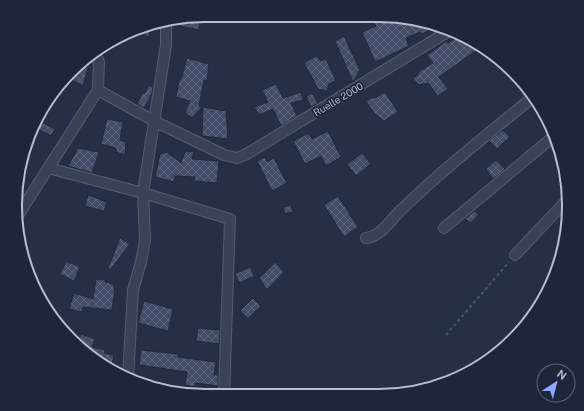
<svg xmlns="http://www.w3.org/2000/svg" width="584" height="411" font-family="'Public Sans',sans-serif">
  <defs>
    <pattern id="building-cross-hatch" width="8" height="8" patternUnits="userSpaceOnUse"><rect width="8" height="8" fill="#424c66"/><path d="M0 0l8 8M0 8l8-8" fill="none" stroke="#5b647b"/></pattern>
  </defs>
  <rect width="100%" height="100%" fill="#262f46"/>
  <path fill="url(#building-cross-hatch)" stroke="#21283d" d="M200,16L199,30L172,24V19Z
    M378,18L416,19L436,26L422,34L420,32L406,38L409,46L375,62L362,32L376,26L373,20Z
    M153,23L148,38L141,28Z
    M460,35L474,40L481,47L439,77L448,89L438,96L428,83L418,85L413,78L418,75V72L433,63L427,55L447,41L448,43Z
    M344,36L360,70L353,82L335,41Z
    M316,56L321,61L326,59L336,81L329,84L327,91L318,89L304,63Z
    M187,58L209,64L207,81L204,80L199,106L202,107L192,118L185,113L190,101L176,97L179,80H181Z
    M81,64L88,67L83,86L66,77Z
    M276,84L283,98L301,92L303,100L291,103L297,116L281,126L273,109L259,115L254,107L268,102L262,90Z
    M149,85L153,88L152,93L144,108L137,104L143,92L145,93Z
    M385,92L398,112L384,121L374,113L366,101L373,97L374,98Z
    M312,93L318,103L311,107L306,96Z
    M203,107L226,111L228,139L202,136Z
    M107,119L123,122L120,140L126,142L125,155L116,152V148L101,144Z
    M37,120L55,129L51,136L33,126Z
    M503,130L510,137L497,149L489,141Z
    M328,131L341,157L326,166L321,156L305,164L293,141L309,133L312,139Z
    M78,148L99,152L92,173L68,166Z
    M185,151L194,152L192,159L219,161L217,183L194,181L195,177L175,176L174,182L155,177L160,154L167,152L181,163Z
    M362,153L371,164L356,176L347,164Z
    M265,157L267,162L274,158L287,183L272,191L257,161Z
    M496,160L505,169L493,179L486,169Z
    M88,195L107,202L104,211L85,206Z
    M338,196L358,227L344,237L324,205Z
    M291,205L293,212L285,214L283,207Z
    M474,211L479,214L471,223L465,219Z
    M120,238L130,244L110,270L108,268Z
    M66,261L80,267L74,281L60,274Z
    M275,262L284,272L267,290L259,278Z
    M250,267L254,276L240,283L235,274Z
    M96,279L105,280V282L114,284V289H115L112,310L83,307L82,312L69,309L74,293L93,299Z
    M253,298L261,306L248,319L240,311Z
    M144,301L173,309L168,331L138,323Z
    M198,328L220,330L219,344L196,341Z
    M81,334L95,339L92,347L105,350L104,353L114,355L111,369L78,344Z
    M141,350L179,354L178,357L216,362L214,375H218V386L195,383V387L185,385L187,372L139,365Z"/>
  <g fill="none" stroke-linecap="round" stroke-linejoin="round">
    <g stroke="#565d70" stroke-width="12">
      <path id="minor" d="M94,52L99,62L98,90L154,121L224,155L237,158L245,155L449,31
        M48,168L143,193L230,219L224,395
        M17,217L98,90
        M444,228L554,136
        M366,238C382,236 390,220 401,210C442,170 488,134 532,98
        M515,255L566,201
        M128,378L133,290L141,262L145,240L143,193L166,45V20"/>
    </g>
    <path stroke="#465c62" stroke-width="2" stroke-dasharray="3 3" stroke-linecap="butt" d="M446,335L509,262"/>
    <use href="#minor" stroke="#3a4255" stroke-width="10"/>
  </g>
  <g text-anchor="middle" stroke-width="3.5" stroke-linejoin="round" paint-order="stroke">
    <g font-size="10" fill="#b8bece" stroke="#1f263b">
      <text transform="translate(338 99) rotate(-31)" y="4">Ruelle 2000</text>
    </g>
  </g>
  <path d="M0 0H584V411H0ZM205 22H379A183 183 0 0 1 562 205V206A183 183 0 0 1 379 389H205A183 183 0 0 1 22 206V205A183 183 0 0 1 205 22Z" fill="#1f263b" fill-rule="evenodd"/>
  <path fill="none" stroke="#b8bece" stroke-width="2" d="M205 22H379A183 183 0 0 1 562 205V206A183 183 0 0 1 379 389H205A183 183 0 0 1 22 206V205A183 183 0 0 1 205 22Z"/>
  <g transform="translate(556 383) rotate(36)"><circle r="19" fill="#1f263b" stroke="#5c6376"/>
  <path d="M0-3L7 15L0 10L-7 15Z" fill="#8da9ff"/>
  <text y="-6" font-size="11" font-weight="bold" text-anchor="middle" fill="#b8bece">N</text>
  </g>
</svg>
